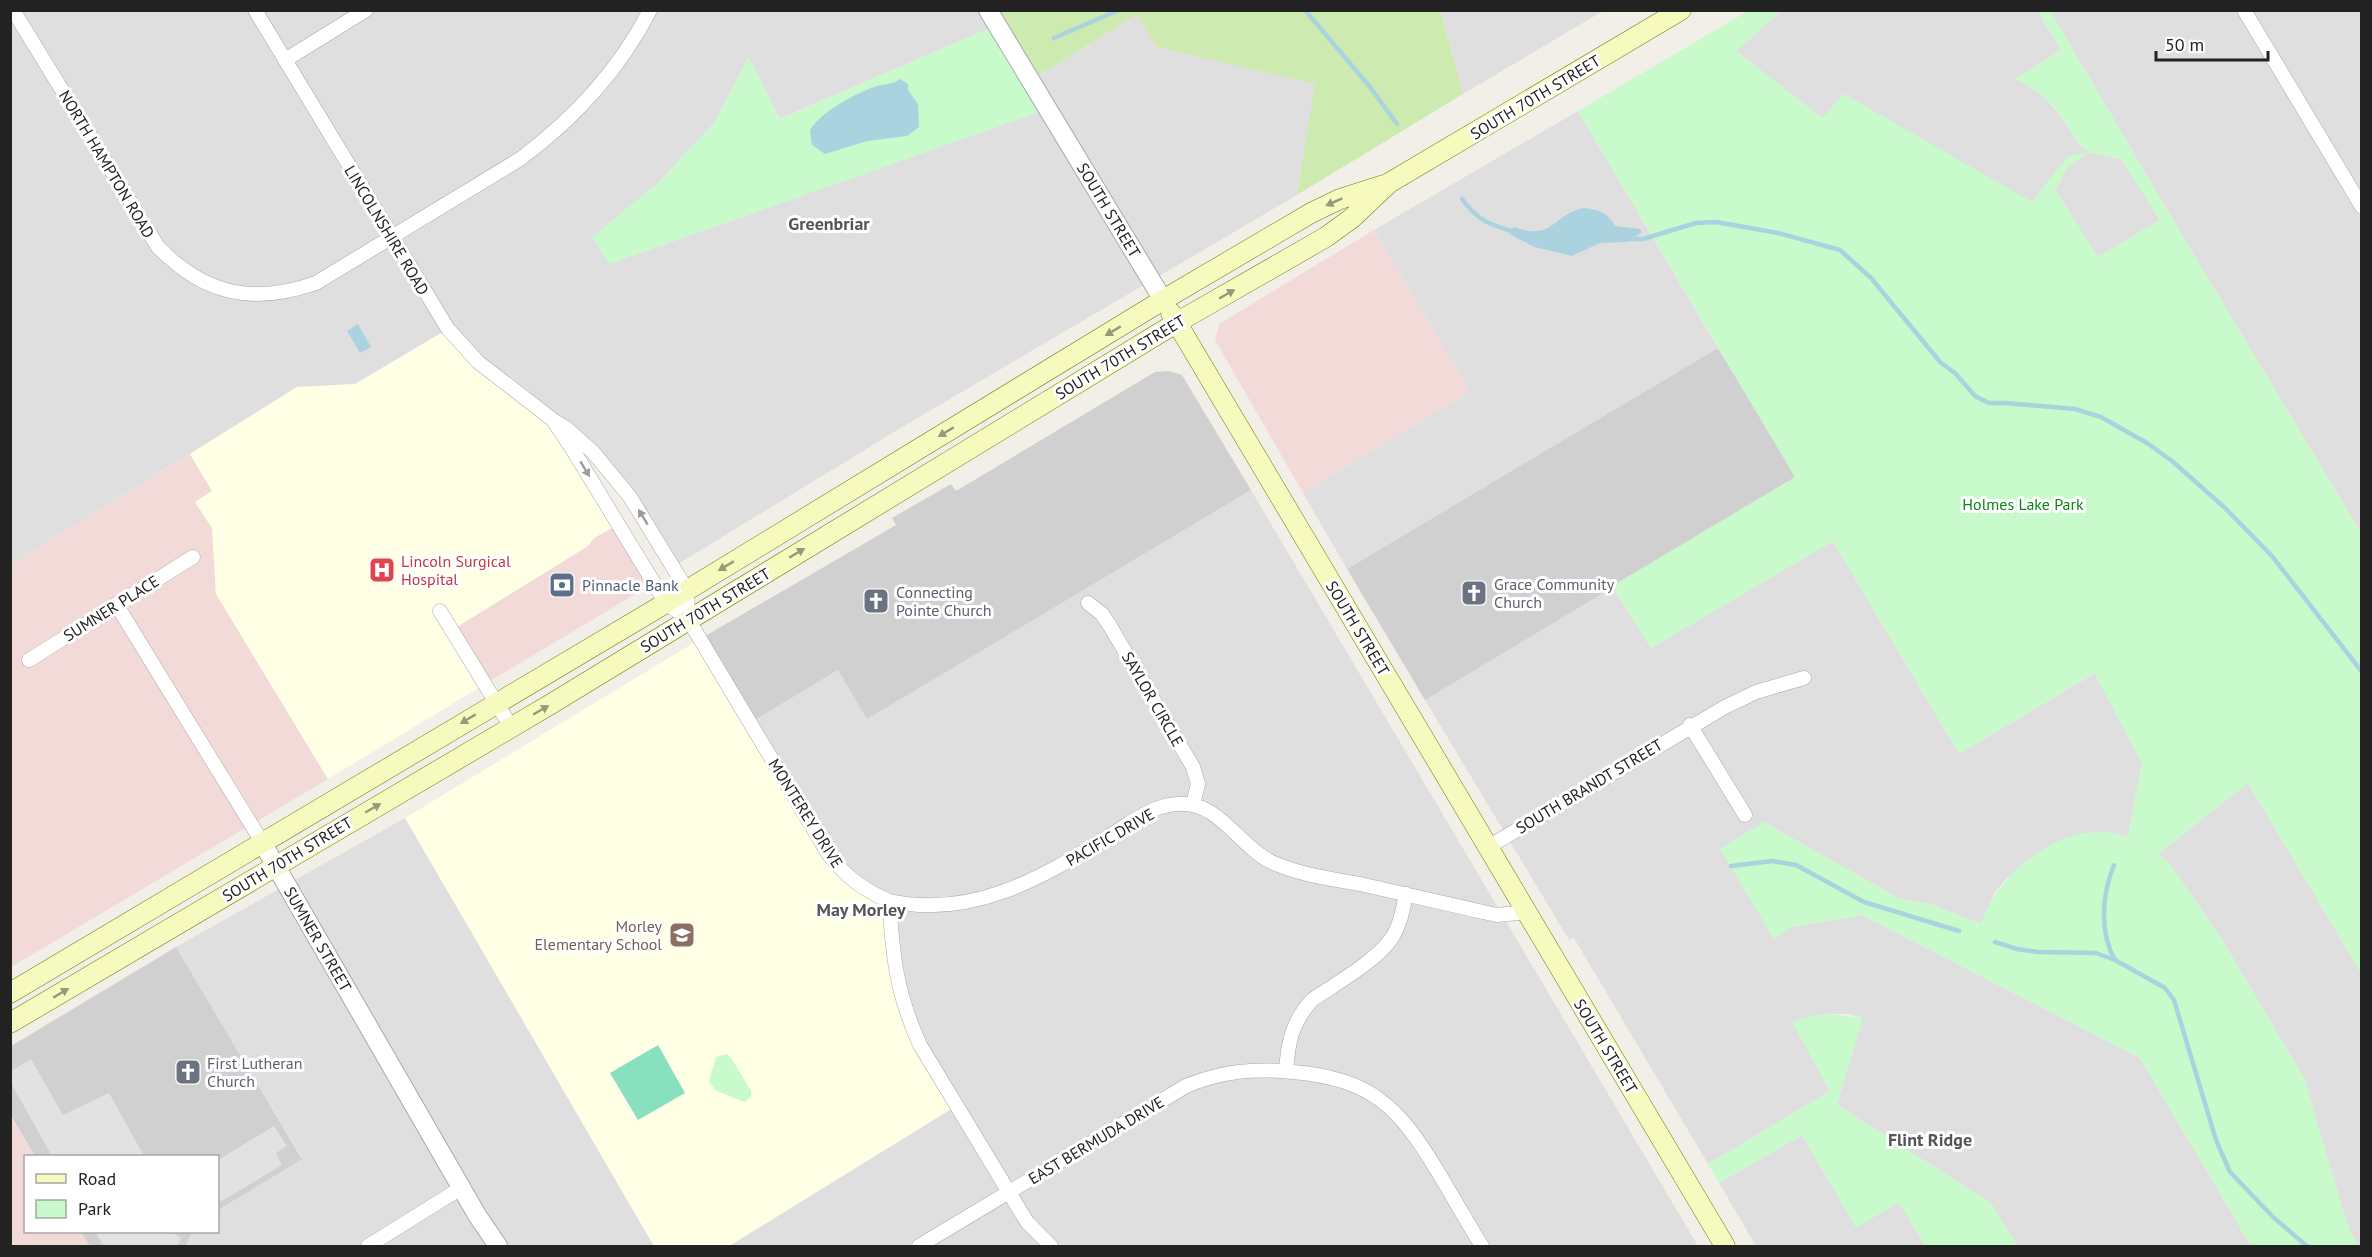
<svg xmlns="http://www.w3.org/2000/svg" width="2372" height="1257" font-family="'PT Sans',sans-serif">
  <rect width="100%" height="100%" fill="#f2efe9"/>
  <path fill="#e0dfdf" d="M1441,10L1603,11L1463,94Z
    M11,11H988L997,25L779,119L748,58L715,122L660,181L609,264L1047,109L1030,80L1137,15L1157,47L1316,84L1297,195L909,423L673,567L616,477L448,329L355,384L297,387L11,565Z
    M1781,11H2038L2061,50L2016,79L2028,85L2045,98L2060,115L2078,143L2089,152L2121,159L2160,220L2098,257L2055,190L2068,167L2088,153L2068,157L2032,203L1844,95L1822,118L1736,51Z
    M2050,11H2361V533L2186,242Z
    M1578,111L1718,348L1347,569L1303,493L1470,391L1374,230Z
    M1251,490L1698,1246H729L956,1106L920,1045L855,883L750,723L838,670L868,718Z
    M1833,541L1959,754L2095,673L2142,763L2128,837L2116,834L2007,878L1995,892L1981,924L1933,905L1898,898L1764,822L1791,927L1862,915L2140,1058L2251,1246H2017L1991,1203L1837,1105L1862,1018L1848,1014H1829L1811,1016L1793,1022L1830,1091L1708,1164L1574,938L1569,940L1425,700L1612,586L1651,648Z
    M2248,783L2361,973V1246H2359L2351,1234L2345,1217L2304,1078L2221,938L2169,863L2158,854Z
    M405,818L654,1246H186L192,1232H218V1210L302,1158L176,947Z
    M1802,1135L1856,1227L1899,1202L1925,1246H1756L1719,1183Z"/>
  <path fill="#f2dad9" d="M1374,230L1470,391L1303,493L1215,340L1219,324Z
    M190,454L212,491L196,502L212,528L216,594L328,779L11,967V565Z
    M619,524L654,583L485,684L452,630L587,546L594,538Z
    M10,1116L35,1156H26V1232H81L90,1246H11Z"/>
  <path fill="#ffffe5" d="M448,329L553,420L619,524L594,538L588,546L452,630L485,684L328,779L216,594L212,528L195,502L212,491L190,454L297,387L355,384Z
    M700,639L829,855L889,901L898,984L956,1106L729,1246H654L405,818Z"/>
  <path fill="#d0d0d0" d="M1718,348L1796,477L1425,700L1347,569Z
    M1168,371L1182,375L1251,490L867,719L838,670L750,723L700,639L896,525L892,518L951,484L956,491L1155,372Z
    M176,947L302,1159L218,1210V1156H35L11,1116V1046Z
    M81,1232H192L186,1246H90Z"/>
  <path fill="#cdebb0" d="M988,11H1441L1463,94L1297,195L1315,84L1157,47L1137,15L1030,80Z"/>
  <path fill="#c8facc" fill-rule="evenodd" d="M1748,11H1781L1736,51L1822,118L1844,94L2032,202L2068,156L2089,152C2075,143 2069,127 2060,114C2048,99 2033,87 2015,79L2061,50L2038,11H2050L2186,242L2361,533V973L2248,783L2158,854L2169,863L2221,938L2304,1078L2345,1217L2351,1234L2359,1246H2251L2140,1058L1862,915L1791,927L1774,939L1720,849L1764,822L1898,898L1933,905L1981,924C1997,877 2046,835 2096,832C2107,831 2118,835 2128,837L2142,763L2094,673L1959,754L1833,541L1651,648L1612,586L1795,477L1578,111ZM2089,152L2121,159L2160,220L2098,257L2055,190L2068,167Z
    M997,25L1048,109L609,264L592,237L660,181L715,122L749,57L780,119Z
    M1829,1014L1863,1018L1837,1105L1991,1203L2017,1246H1925L1899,1202L1856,1228L1802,1135L1719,1183L1708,1164L1830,1091L1792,1022L1811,1016Z
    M727,1054L732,1059L751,1091V1097L744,1102L715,1090L709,1081L716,1057Z"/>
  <path fill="#88e0be" d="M658,1045L685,1093L638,1120L610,1073Z"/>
  <path fill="#e2e2e2" d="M31,1059L63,1115L109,1093L144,1156H52L11,1083V1071Z
    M274,1126L287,1146L276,1153L282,1165L218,1203V1160Z
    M95,1232H171L181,1238L177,1246H104Z"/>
  <path fill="#aad3df" d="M900,79L908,84V90L918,104L919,127L907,136L867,141L825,154L812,145L810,130C822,111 856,93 877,86C885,84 894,84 900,79Z
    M1583,208C1597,209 1609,213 1615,226L1640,229L1642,232L1627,242L1600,243L1572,256L1534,247L1508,233L1514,227C1554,241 1551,216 1583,208Z
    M358,324L371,347L360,353L347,331Z"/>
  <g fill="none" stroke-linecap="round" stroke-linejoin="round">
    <path stroke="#aad3df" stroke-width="4.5" d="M1305,10L1370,87L1397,124
      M1054,38L1119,10
      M1462,199C1478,221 1489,224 1514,232
      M1627,239H1643L1696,223L1716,222L1778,233L1840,250L1871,278L1940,362L1955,373L1975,396L1989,403H2005L2075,409L2101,417L2147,443L2172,461L2224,507L2272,556L2362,672
      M2114,865C2102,894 2099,932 2115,960
      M1731,866L1772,861L1796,865L1864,902L1959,931
      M1995,942L2017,949L2038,952L2096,953L2115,960L2165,988L2174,1000L2216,1140L2230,1172L2274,1218L2307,1246"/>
    <g stroke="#a9a9a9" stroke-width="15">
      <path id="minor" d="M13,10L158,247C205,295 253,305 316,283L520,159C575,118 619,71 650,10
        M255,10L448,329L478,362L553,420L566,428L593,452L630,497L687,590L688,619
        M2244,10L2362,207
        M285,60L366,10
        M553,420L573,450L666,603L688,619L829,855C846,877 864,890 889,901C893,957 896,992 920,1045L1027,1222L1051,1246
        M1088,603L1102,614L1110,626L1193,767L1198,784L1193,804
        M116,604L262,842
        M440,611L511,727
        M29,660L193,557
        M1690,725L1745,815
        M1488,847L1725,707L1756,692L1804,678
        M889,901C972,919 1042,878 1109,836C1131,823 1152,805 1178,804C1221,801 1239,849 1276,864C1302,875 1332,879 1360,884C1405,894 1451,905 1497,915L1527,912
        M1286,1071C1288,1042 1292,1022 1312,1000C1335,984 1376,961 1391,939C1400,926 1403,910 1406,894
        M368,1246L461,1188
        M919,1246L1186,1086C1222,1071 1255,1068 1293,1072C1372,1079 1399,1107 1438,1172C1453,1197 1467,1222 1482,1246"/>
    </g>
    <g stroke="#a9a9a9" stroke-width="20">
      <path id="tertiary" d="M988,10L1163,300
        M262,842L477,1215L498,1246"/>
    </g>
    <g stroke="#707d05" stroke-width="21">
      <path id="secondary" d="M1171,313L1725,1246
        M10,993L666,603L1163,300L1311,213L1340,199L1384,185
        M10,1023L551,704L1176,323L1326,237L1352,218L1389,183L1681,10"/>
    </g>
    <use href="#minor" stroke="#fff" stroke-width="14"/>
    <use href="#tertiary" stroke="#fff" stroke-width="18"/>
    <use href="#secondary" stroke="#f7fabf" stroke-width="20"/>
  </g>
  <defs><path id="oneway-solid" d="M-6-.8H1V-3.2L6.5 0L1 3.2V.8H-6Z" transform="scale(1.5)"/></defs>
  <g fill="#979978">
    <use href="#oneway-solid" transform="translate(1334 202) rotate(156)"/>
    <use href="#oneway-solid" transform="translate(1227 294) rotate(-30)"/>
    <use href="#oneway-solid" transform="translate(1113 331) rotate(149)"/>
    <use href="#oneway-solid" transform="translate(946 432) rotate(149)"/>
    <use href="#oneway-solid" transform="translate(797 553) rotate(-31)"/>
    <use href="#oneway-solid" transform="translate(726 566) rotate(149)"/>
    <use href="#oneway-solid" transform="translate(541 710) rotate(-30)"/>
    <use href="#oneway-solid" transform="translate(468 719) rotate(149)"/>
    <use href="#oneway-solid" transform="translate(373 808) rotate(-30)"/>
    <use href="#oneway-solid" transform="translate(61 993) rotate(-31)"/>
  </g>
  <g fill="#9c9c9c">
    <use href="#oneway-solid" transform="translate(585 469) rotate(59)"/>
    <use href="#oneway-solid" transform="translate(643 517) rotate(-121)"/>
  </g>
  <defs>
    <g id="hospital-square" transform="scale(1.35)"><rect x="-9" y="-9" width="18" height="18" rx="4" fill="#e0444e" stroke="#fff"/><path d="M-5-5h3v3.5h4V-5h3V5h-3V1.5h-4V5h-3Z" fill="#fff"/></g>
    <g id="bank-square" transform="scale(1.35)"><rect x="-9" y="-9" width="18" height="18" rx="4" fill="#5c6f8a" stroke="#fff"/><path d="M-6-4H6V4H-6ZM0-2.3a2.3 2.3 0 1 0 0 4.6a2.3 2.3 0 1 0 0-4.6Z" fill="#fff"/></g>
    <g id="church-square" transform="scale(1.35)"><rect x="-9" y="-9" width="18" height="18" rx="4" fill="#6b7280" stroke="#fff"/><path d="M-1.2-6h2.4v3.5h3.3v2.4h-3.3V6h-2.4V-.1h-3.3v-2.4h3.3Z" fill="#fff"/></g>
    <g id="school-square" transform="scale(1.35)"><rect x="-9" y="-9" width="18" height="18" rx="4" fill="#8d6e63" stroke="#fff"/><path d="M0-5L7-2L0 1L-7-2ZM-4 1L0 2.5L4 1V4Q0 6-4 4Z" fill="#fff"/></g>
  </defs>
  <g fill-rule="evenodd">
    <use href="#hospital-square" x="382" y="570"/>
    <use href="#bank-square" x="562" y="585"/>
    <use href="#church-square" x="1474" y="593"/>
    <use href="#church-square" x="876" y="601"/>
    <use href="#school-square" x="682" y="935"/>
    <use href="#church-square" x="188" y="1072"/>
  </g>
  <g text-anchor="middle" stroke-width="6" stroke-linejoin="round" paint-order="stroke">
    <g font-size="16" fill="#222" stroke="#fff">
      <text transform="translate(1535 97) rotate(-31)" y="6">SOUTH 70TH STREET</text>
      <text transform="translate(107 164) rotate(59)" y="6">NORTH HAMPTON ROAD</text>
      <text transform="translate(1109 210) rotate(59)" y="6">SOUTH STREET</text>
      <text transform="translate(387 230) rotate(59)" y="6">LINCOLNSHIRE ROAD</text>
      <text transform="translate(1120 357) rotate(-31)" y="6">SOUTH 70TH STREET</text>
      <text transform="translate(111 608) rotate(-32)" y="6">SUMNER PLACE</text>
      <text transform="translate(705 610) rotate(-31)" y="6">SOUTH 70TH STREET</text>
      <text transform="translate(1358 628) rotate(59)" y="6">SOUTH STREET</text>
      <text transform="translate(1153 699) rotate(60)" y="6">SAYLOR CIRCLE</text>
      <text transform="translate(1589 786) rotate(-31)" y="6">SOUTH BRANDT STREET</text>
      <text transform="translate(806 813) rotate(58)" y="6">MONTEREY DRIVE</text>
      <text transform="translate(1110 837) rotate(-30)" y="6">PACIFIC DRIVE</text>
      <text transform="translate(287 859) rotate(-31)" y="6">SOUTH 70TH STREET</text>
      <text transform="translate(318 939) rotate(60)" y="6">SUMNER STREET</text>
      <text transform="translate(1606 1046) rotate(59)" y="6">SOUTH STREET</text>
      <text transform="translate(1096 1140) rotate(-31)" y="6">EAST BERMUDA DRIVE</text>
    </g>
    <g font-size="16" fill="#0c8416" stroke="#fff">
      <text x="2023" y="510">Holmes Lake Park</text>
    </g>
    <g font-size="16" fill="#be3a42" stroke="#fff" text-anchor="start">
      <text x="401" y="567">Lincoln Surgical<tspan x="401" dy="18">Hospital</tspan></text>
    </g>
    <g font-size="16" fill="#5b616d" stroke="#fff" text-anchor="start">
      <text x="1494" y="590">Grace Community<tspan x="1494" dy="18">Church</tspan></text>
      <text x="896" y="598">Connecting<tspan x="896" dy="18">Pointe Church</tspan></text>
      <text x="207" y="1069">First Lutheran<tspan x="207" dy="18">Church</tspan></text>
    </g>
    <g font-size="16" fill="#4e5e75" stroke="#fff" text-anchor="start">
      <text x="582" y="591">Pinnacle Bank</text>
    </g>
    <g font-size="16" fill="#785e54" stroke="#fff" text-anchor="end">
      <text x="662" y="932">Morley<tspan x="662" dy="18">Elementary School</tspan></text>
    </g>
    <g font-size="18" font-weight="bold" fill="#555" stroke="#fff">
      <text x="829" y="230">Greenbriar</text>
      <text x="861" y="916">May Morley</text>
      <text x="1930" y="1146">Flint Ridge</text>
    </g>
  </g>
  <rect width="2372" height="1257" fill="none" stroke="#222222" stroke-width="24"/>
  <rect x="24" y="1155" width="195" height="78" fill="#ffffff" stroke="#a7a7a7" stroke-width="1.5"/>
  <rect x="36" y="1174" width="30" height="9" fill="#f7fabf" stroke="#a7a7a7" stroke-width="1.5"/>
  <text x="78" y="1185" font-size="18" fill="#222222">Road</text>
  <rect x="36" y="1200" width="30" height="18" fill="#c8facc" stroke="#a7a7a7" stroke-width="1.5"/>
  <text x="78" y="1215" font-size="18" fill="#222222">Park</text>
  <path d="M2156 51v9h112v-9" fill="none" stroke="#222222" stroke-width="3"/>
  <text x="2165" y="51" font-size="18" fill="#222222" stroke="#ffffff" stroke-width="4.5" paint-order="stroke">50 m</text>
</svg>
